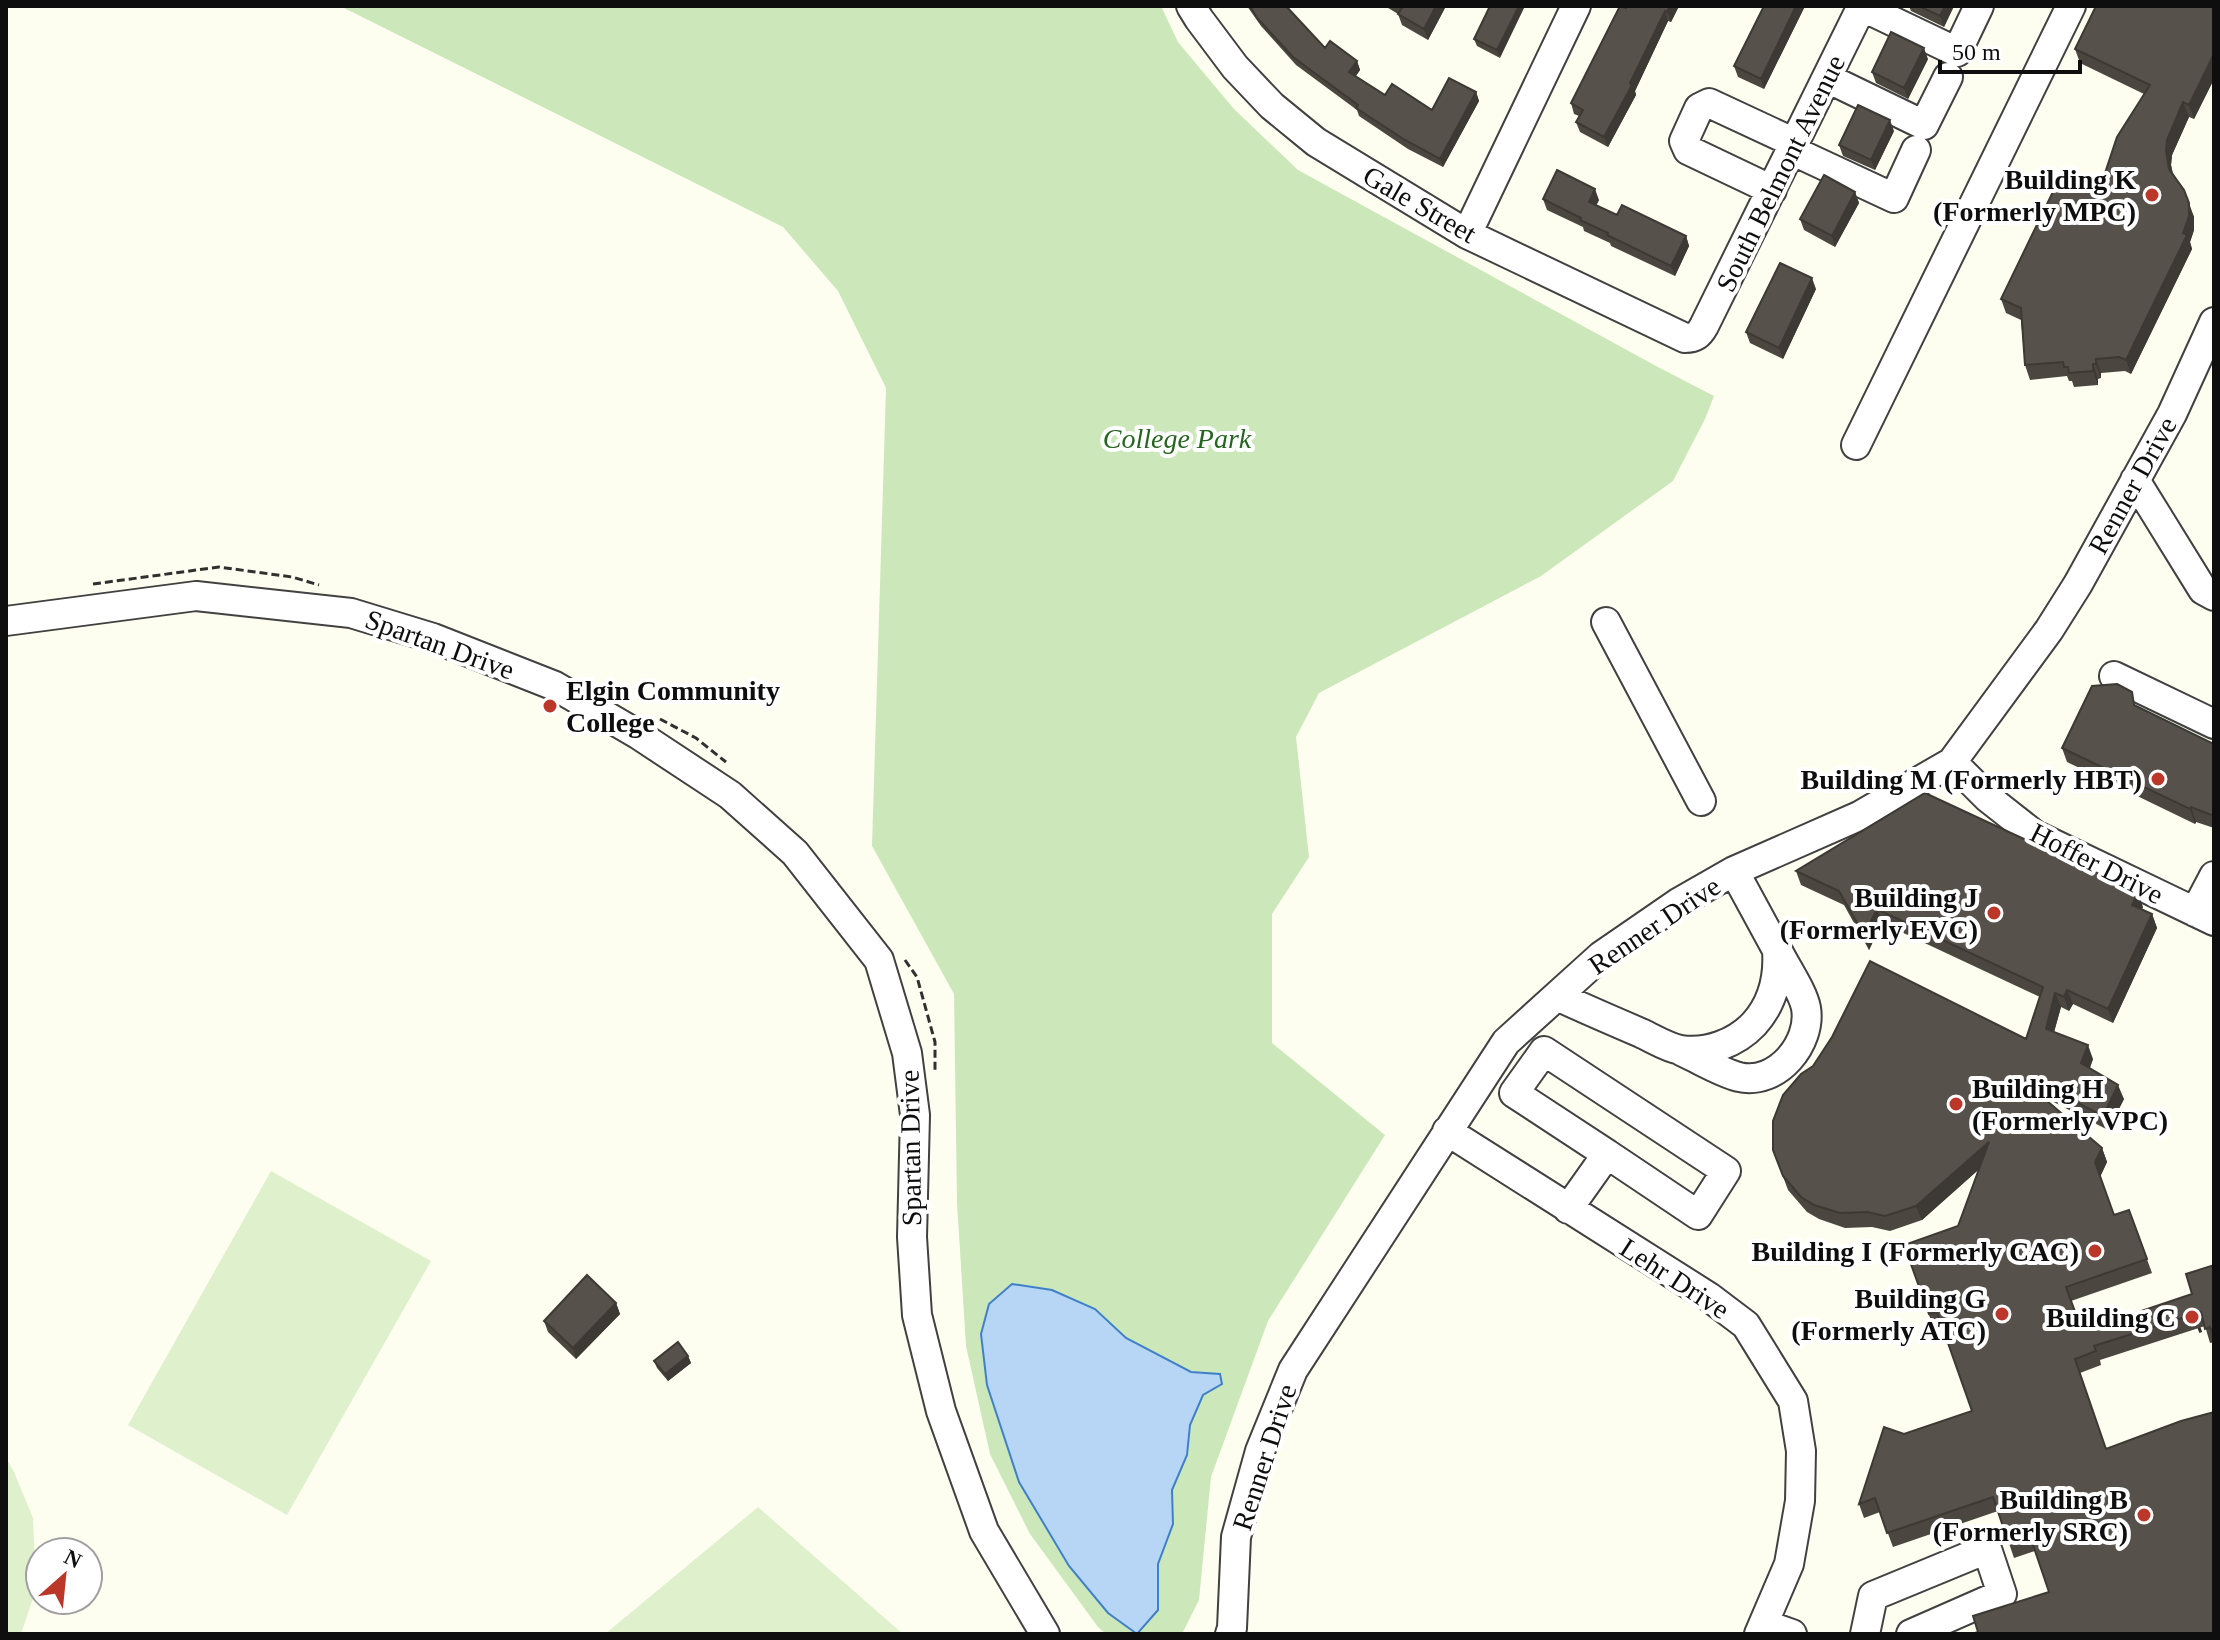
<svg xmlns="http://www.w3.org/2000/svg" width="2220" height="1640" font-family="'Times New Roman',serif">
  <rect width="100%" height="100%" fill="#fefef0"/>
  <path fill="#cce8bb" d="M340,6H1161L1178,42L1234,109L1298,170L1656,366L1714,396L1705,419L1673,481L1541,576L1319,693L1296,737L1309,857L1272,914V1043L1385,1135L1268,1321L1211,1477L1199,1600L1182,1634H1106L1098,1627L1030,1534L990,1454L966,1346L957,1203L954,994L872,846L886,388L838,291L783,227Z"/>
  <path fill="#dff0cc" d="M271,1171L431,1261L287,1515L128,1425Z
    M6,1458L14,1472L33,1518L36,1589L21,1634H6Z
    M758,1507L903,1634H605Z"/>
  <path fill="#b7d5f4" stroke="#4080c9" stroke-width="2" d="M1012,1284L1052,1290L1095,1309L1126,1338L1191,1372L1220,1374L1222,1384L1203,1395L1190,1425L1187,1455L1172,1490L1173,1524L1158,1564V1610L1137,1634L1108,1613L1069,1566L1019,1482L987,1385L981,1334L989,1304Z"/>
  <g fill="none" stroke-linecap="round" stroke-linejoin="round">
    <g stroke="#414141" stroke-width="32">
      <path id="minor" d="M1191,6L1199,19L1235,67L1272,106L1316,142L1467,234L1685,338C1695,338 1699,335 1704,326L1862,6
        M1861,6L1957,52L1979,6
        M1827,78L1924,125L1948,77
        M1791,150L1894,198L1916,150
        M1772,190L1688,150L1684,141L1699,108L1709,103L1795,143
        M1467,234L1576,6
        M1856,445L2071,6
        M2135,480L2203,590L2214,596
        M6,621L196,596L351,613L433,638L555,686L639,735L730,795L795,853L879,960L907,1053L915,1115L912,1237L917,1315L941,1411L984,1531L1045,1634
        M1606,622L1701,801
        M2114,676L2214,724
        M1952,762L1988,798L2035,835L2214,921
        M2195,912L2214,876
        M1557,996C1585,1009 1613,1021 1641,1033C1654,1039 1668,1048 1681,1050C1707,1054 1736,1043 1754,1024C1773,1003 1779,978 1777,950L1734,871
        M1683,1052C1701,1060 1720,1072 1739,1077C1777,1086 1812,1043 1806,1008C1803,992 1787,969 1779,953
        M1447,1131L1709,1297L1746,1325L1793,1401L1801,1451L1800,1501L1789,1564L1759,1634
        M1568,1209L1607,1154L1698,1215L1726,1171L1544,1051L1514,1093L1607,1154
        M1764,1624L1792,1634
        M1230,1634L1232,1628L1236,1537L1260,1451L1293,1370L1506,1042L1601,956L1678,903L1734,871L1859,816L1952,762L2049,630L2078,584L2172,414L2214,322
        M1865,1634L1873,1596L1987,1549L2002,1594L1911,1634"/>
    </g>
    <path stroke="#303030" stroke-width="3" stroke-dasharray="8 4" stroke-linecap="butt" d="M93,584L219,567L292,577L319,585
      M660,719L696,738L726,762
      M905,960L917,977L935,1042V1070
      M2198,1325L2201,1333"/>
    <use href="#minor" stroke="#fff" stroke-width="28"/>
  </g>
  <path fill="#4b4640" d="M1247,6H1286L1325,48L1357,61L1360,70L1356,76L1385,95L1432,110L1476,92L1479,101L1443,167L1408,149L1359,116L1357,110L1296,65L1261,26Z
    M1385,6H1446L1428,40L1402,25L1398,14Z
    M1490,6L1500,58L1477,46L1474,39Z
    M1627,6H1679L1671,22L1668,21L1635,91L1636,95L1608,147L1580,132L1576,122L1579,116L1574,114L1571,103Z
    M1764,6H1805L1764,89L1738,77L1734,66Z
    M1909,6H1954L1944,27L1911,11Z
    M2214,6V79L2194,119L2189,117L2172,155L2171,165L2173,174L2194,217V230L2190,242L2192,249L2131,374L2125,371L2101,373V378L2098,379V385L2074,387L2072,381H2069L2067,376L2030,380L2025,365L2021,320L2006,313L2001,299L2099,191L2144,94L2080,63L2075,49Z
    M1928,59L1908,99L1876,83L1872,72Z
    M1894,131L1875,170L1843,156L1839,145Z
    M1855,192L1859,203L1835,247L1804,230L1800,219Z
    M1543,199L1599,200L1596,205L1617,215L1686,236L1689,246L1675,276L1611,246L1610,243L1584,231L1583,227L1547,210Z
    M1816,289L1783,359L1750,343L1746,332Z
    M2138,707L2214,744V828L2196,822L2195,824L2067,762L2062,748Z
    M1796,871L2143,907L2142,909L2152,914L2157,928L2113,1023L2073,1004L2069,1011L2061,1007L2054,1032L2093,1059L2090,1068L2124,1099L2108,1130L2042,1096L2102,1148L2107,1162L2100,1177L2114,1215L2129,1210L2152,1273L2071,1301L2077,1317L2088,1329L2192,1294L2214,1265V1342L2210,1343L2205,1326L2100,1360L2101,1365L2080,1373L2106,1449L2214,1634L1978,1632L2049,1592L2035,1551L2014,1558L1998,1511L1893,1547L1880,1512L1864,1518L1859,1504L1904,1434L1972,1411L1942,1326L1934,1329L1904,1245L1958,1226L1978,1170L1922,1220L1890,1231L1872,1227L1845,1228L1819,1219L1807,1212L1788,1190L1773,1150L2026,1039L2040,997L1882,923L1869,950L1844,905L1801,885Z
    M616,1303L620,1314L576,1359L548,1332L544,1321Z
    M688,1356L691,1363L668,1381L657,1368L654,1361Z"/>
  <path fill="#3d3934" d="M1436,6H1446L1428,40L1424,29Z
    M1519,6H1525L1500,58L1497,50Z
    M1670,6H1679L1671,22L1667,12Z
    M1796,6H1805L1764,89L1761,79Z
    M1945,6H1954L1944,27L1940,16Z
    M1665,11L1668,21L1635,91L1636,95L1608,147L1604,137Z
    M1924,48L1928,59L1908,99L1904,88Z
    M2214,54V79L2194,119L2189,105Z
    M1357,61L1360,70L1352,81L1349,72Z
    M1476,92L1479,101L1443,167L1440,159Z
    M2183,102L2189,117L2172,155L2171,165L2175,184L2169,169L2166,150L2167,140Z
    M1890,120L1894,131L1875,170L1871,160Z
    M1595,189L1599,200L1593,212L1589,202Z
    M1855,192L1859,203L1835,247L1832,236Z
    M2189,203L2194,217V230L2190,242L2192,249L2131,374L2126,360L2183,233Z
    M1686,236L1689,246L1675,276L1671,266Z
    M1812,278L1816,289L1783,359L1779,348Z
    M2096,359L2101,373V378L2096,364Z
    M2093,364L2098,379V385L2093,371Z
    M2191,807L2196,822L2195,824L2190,809Z
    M2138,892L2143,907L2137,919L2132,905Z
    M1877,909L1882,923L1869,950L1864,935Z
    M2152,914L2157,928L2113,1023L2108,1009Z
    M2067,990L2073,1004L2069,1011L2064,997Z
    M2055,993L2061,1007L2051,1043L2046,1029Z
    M2088,1045L2093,1059L2086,1077L2081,1063Z
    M2118,1085L2124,1099L2108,1130L2103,1116Z
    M1989,1142L1994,1156L1922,1220L1916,1206Z
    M2102,1148L2107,1162L2100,1177L2095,1162Z
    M616,1303L620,1314L576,1359L573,1348Z
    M688,1356L691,1363L668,1381L665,1374Z"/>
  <path fill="#57514b" stroke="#3d3934" stroke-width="2" d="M1250,6H1286L1325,48L1330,41L1357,61L1349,72L1385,95L1392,84L1432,110L1449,78L1476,92L1440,159L1405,140L1356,108L1358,105L1293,57L1257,18Z
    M1398,6H1436L1424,29L1398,14L1402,8Z
    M1490,6H1519L1497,50L1474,39Z
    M1620,6L1626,8L1627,6H1670L1667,12L1665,11L1630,83L1632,85L1604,137L1576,122L1583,110L1571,103Z
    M1764,6H1796L1761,79L1734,66Z
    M1919,6H1945L1940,16Z
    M2096,6H2214V54L2189,105L2183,102L2167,140L2166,150L2169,169L2184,190L2189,203V216L2183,233L2187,235L2126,360L2119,357L2096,359V364H2093V371L2069,373L2068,367H2064L2063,362L2025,365L2021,308L2001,299L2062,173L2099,191L2117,137L2150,85L2075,49Z
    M1891,32L1924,48L1904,88L1872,72Z
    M1858,105L1890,120L1871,160L1839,145Z
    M1557,170L1595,189L1589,202L1617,215L1622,205L1686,236L1671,266L1607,235L1608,233L1580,220L1581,218L1543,199Z
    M1824,175L1855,192L1832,236L1800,219Z
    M1780,263L1812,278L1779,348L1746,332Z
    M2117,684L2132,692L2134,705L2214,744V816L2191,807L2190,809L2062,748L2092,686Z
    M1925,793L2138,892L2132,905L2152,914L2108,1009L2067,990L2064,997L2055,993L2046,1029L2088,1045L2081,1063L2118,1085L2103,1116L2028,1077L2025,1082L2102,1148L2095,1162L2114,1215L2129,1210L2147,1259L2066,1287L2077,1317L2083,1315L2088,1329L2192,1294L2186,1274L2214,1265V1337L2210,1327L2205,1329L2201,1312L2094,1346L2096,1351L2075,1359L2106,1449L2181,1421L2214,1412V1634H1972L1978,1632L1973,1616L2049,1592L2030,1536L2009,1544L1993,1497L1887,1533L1875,1498L1859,1504L1884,1427L1904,1434L1972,1411L1937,1312L1929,1314L1904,1245L1958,1226L1989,1142L1916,1206L1885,1216L1867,1212L1840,1213L1814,1205L1801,1197L1783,1176L1773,1150V1121L1783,1095L1801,1074L1813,1066L1832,1037L1870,961L2026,1039L2043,987L1877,909L1864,935L1839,891L1796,871Z
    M587,1275L616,1303L573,1348L544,1321Z
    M678,1342L688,1356L665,1374L654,1361Z"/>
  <g fill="#ba372a" stroke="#fff" stroke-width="3">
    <circle cx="2152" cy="195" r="8"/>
    <circle cx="550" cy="706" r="8"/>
    <circle cx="2158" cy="779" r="8"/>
    <circle cx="1994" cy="913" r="8"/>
    <circle cx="1956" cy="1104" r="8"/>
    <circle cx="2095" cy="1251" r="8"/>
    <circle cx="2002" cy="1314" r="8"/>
    <circle cx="2192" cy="1317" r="8"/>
    <circle cx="2144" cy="1515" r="8"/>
  </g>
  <g text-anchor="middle" stroke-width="8" stroke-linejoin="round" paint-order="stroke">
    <g font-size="28" fill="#0e0e0e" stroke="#fff">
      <text transform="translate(1780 173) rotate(-64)" y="10">South Belmont Avenue</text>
      <text transform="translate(1420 204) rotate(30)" y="10">Gale Street</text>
      <text transform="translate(2132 485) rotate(-61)" y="10">Renner Drive</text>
      <text transform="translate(440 644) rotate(20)" y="10">Spartan Drive</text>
      <text transform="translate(2097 863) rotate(27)" y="10">Hoffer Drive</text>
      <text transform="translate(1654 925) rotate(-34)" y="10">Renner Drive</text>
      <text transform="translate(910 1148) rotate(-91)" y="10">Spartan Drive</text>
      <text transform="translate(1675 1278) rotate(33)" y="10">Lehr Drive</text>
      <text transform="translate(1264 1457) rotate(-72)" y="10">Renner Drive</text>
    </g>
    <g font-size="28" font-weight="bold" fill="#0e0e0e" stroke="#fff" text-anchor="end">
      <text x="2136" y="189">Building K<tspan x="2136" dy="32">(Formerly MPC)</tspan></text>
      <text x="566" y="700" text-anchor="start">Elgin Community<tspan x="566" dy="32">College</tspan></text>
      <text x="2142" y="789">Building M (Formerly HBT)</text>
      <text x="1978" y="907">Building J<tspan x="1978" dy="32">(Formerly EVC)</tspan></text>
      <text x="1972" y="1098" text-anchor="start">Building H<tspan x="1972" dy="32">(Formerly VPC)</tspan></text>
      <text x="2079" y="1261">Building I (Formerly CAC)</text>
      <text x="1986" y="1308">Building G<tspan x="1986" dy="32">(Formerly ATC)</tspan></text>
      <text x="2176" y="1327">Building C</text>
      <text x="2128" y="1509">Building B<tspan x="2128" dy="32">(Formerly SRC)</tspan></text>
    </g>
    <g font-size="28" font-style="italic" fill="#256520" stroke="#fff">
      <text x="1177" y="448">College Park</text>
    </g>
  </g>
  <rect width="2220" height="1640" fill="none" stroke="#0e0e0e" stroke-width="16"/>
  <g transform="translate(64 1576) rotate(27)"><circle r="38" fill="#ffffff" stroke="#9f9f9f" stroke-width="2"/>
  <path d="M0-6L14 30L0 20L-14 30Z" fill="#ba372a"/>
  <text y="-12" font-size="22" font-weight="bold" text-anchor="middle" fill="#0e0e0e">N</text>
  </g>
  <path d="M1940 60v12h140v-12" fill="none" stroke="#0e0e0e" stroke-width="4"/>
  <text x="1952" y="60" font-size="24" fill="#0e0e0e" stroke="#ffffff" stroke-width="6" paint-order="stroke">50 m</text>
</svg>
